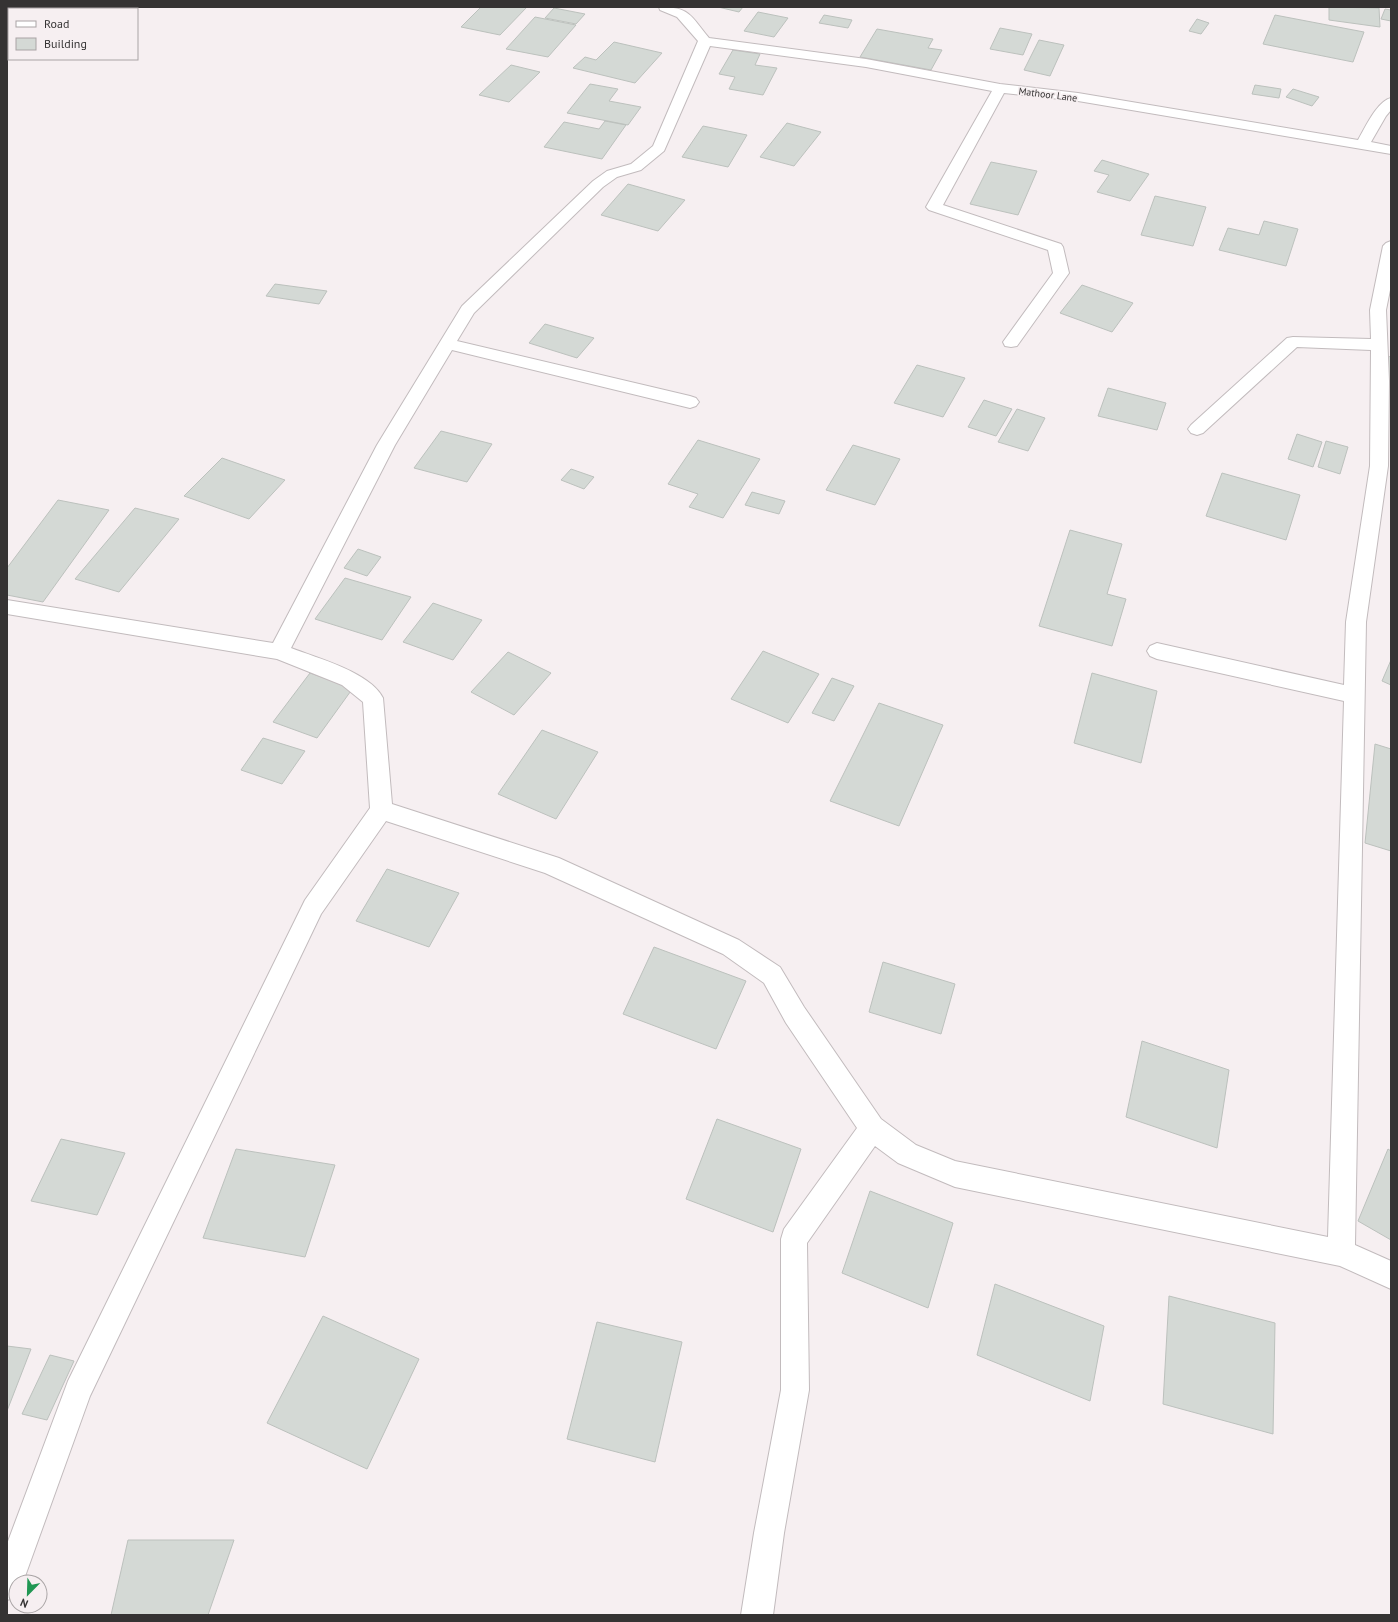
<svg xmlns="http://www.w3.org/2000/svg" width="1398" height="1622" font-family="'PT Sans',sans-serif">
  <rect width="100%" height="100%" fill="#f6eff1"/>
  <path fill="#d4d9d5" stroke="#bcc1bd" d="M481,7H527L500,35L461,27Z
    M718,7H743L739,12Z
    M1329,7L1379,8L1380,27L1329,20Z
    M554,8L585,14L576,24L545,18Z
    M1385,9L1391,10V21L1381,19Z
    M758,12L788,18L774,37L744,31Z
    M824,15L852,20L848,28L819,23Z
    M1275,15L1364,32L1353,62L1263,44Z
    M535,17L576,25L548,57L506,49Z
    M1197,19L1209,23L1201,34L1189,31Z
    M1000,28L1032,34L1023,55L990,49Z
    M877,29L933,39L928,48L942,50L931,70L860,57Z
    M1039,40L1064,45L1050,76L1024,70Z
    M614,42L662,53L635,83L573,68L585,57L596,60Z
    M733,50L760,54L755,65L777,68L763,95L729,89L735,77L719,74Z
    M511,65L540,72L509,102L479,95Z
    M590,84L618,89L609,101L641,107L628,125L567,113Z
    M1255,85L1281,89L1279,98L1252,94Z
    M1293,89L1319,97L1312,106L1286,97Z
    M605,121L626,125L602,159L544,147L564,122L599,129Z
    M787,123L821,132L794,166L760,157Z
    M703,126L747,135L728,167L682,157Z
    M1102,160L1149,174L1130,201L1097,192L1109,175L1094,171Z
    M991,162L1037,171L1018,215L970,204Z
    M628,184L685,200L658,231L601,215Z
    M1155,196L1206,207L1193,246L1141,235Z
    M1264,221L1298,229L1286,266L1219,250L1228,228L1259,235Z
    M275,284L327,291L319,304L266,296Z
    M1082,285L1133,303L1112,332L1060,313Z
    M545,324L594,338L577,358L529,343Z
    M1387,356L1391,357V382L1384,380Z
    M917,365L965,378L943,417L894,403Z
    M1108,388L1166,403L1157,430L1098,416Z
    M984,400L1012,409L996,436L968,427Z
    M1017,409L1045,418L1028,451L998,442Z
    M441,431L492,444L467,482L414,468Z
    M1297,434L1322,442L1313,467L1288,459Z
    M698,440L760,459L723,518L689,507L698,494L668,484Z
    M1326,441L1348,447L1340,474L1318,467Z
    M853,445L900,459L875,505L826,490Z
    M222,458L285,480L249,519L184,496Z
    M571,469L594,477L584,489L561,480Z
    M1222,473L1300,495L1286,540L1206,516Z
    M752,492L785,501L779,514L745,505Z
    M58,500L109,510L43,602L7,595V568Z
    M135,508L179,519L119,592L75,579Z
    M1070,530L1122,544L1107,594L1126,599L1112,646L1039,626Z
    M358,549L381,557L367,576L344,568Z
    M345,578L411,597L382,640L315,619Z
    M433,603L482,620L453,660L403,642Z
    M763,651L819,674L788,723L731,699Z
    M508,652L551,673L514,715L471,692Z
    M1391,660V685L1382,681Z
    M310,673L353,688L317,738L273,722Z
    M1092,673L1157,691L1141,763L1074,743Z
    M832,678L854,686L834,721L812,713Z
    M879,703L943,725L899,826L830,801Z
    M542,730L598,752L556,819L498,794Z
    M263,738L305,751L282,784L241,770Z
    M1375,744L1391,749V851L1365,843Z
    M387,869L459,893L429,947L356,921Z
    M654,947L746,981L716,1049L623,1014Z
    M883,962L955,984L941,1034L869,1012Z
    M1142,1041L1229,1070L1217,1148L1126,1117Z
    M717,1119L801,1149L773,1232L686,1199Z
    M61,1139L125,1153L97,1215L31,1201Z
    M236,1149L335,1165L305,1257L203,1238Z
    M1388,1149L1391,1151V1240L1358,1221Z
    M870,1191L953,1223L928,1308L842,1273Z
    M995,1284L1104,1326L1090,1401L977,1355Z
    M1169,1296L1275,1323L1273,1434L1163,1404Z
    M323,1316L419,1359L367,1469L267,1423Z
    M597,1322L682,1342L655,1462L567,1439Z
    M7,1346L31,1349L7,1411Z
    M50,1355L74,1361L47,1420L22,1414Z
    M128,1540H234L208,1615H111Z"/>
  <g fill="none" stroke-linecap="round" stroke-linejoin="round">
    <g stroke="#c2bbbd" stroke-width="2">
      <path id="minor" d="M659,7C690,7 690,15 709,38L866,59L1000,84L1078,93L1358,140C1365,128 1377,101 1391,98V110L1386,116L1371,142L1391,146V154L1078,101L1004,93L943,205L1061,244L1063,247L1069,273L1017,346L1011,347L1005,346L1003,342L1053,273L1048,250L929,210L926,207L992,91L866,67L710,46L664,151L641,170L617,177L603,187L474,313L457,341L690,396L696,398L699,402L696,406L690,408L452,350L395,445L291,648C317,658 370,672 383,698L392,804L559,858L739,940L780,967L804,1007L881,1119L916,1145L955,1161L1328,1237L1344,701L1157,659L1150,656L1147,651L1150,646L1157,643L1344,685L1346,622L1370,466L1371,350L1297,347L1203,433L1197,435L1191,433L1188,429L1191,425L1287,338L1293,337L1371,339L1370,310L1383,246L1386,243L1391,241V285L1386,310L1389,381L1388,466L1366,622L1355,1245L1391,1261V1289L1340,1266L955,1187L898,1163L875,1146L807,1243L809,1390L784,1533L773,1615H741L754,1533L781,1390V1239L784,1229L857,1128L786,1023L764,983L723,954L545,873L386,821L321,914L90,1396L23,1582H16V1597L7,1600V1544L68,1381L305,900L370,808L363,702L342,685L277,659L7,614V600L273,643L377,445L462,306L593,181L607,171L631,164L653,146L698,41L677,17L660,10Z"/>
    </g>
    <use href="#minor" fill="#fff" fill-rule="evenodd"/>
  </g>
  <g text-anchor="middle" stroke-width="3.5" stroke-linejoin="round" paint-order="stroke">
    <g font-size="10" fill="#353333" stroke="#f6eff1">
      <text transform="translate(1048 94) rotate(7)" y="4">Mathoor Lane</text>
    </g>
  </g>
  <rect width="1398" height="1622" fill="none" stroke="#353333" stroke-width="16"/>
  <rect x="8" y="8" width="130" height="52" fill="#f6eff1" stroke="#a9a4a5"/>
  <rect x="16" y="21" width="20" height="6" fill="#ffffff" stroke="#a9a4a5"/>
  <text x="44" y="28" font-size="12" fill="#353333">Road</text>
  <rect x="16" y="38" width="20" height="12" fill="#d4d9d5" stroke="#a9a4a5"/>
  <text x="44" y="48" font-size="12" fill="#353333">Building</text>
  <g transform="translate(28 1594) rotate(203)"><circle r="19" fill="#f6eff1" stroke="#a9a4a5"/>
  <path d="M0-3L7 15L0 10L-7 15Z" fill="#209753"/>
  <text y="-6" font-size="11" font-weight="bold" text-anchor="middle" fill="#353333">N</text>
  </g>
</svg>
